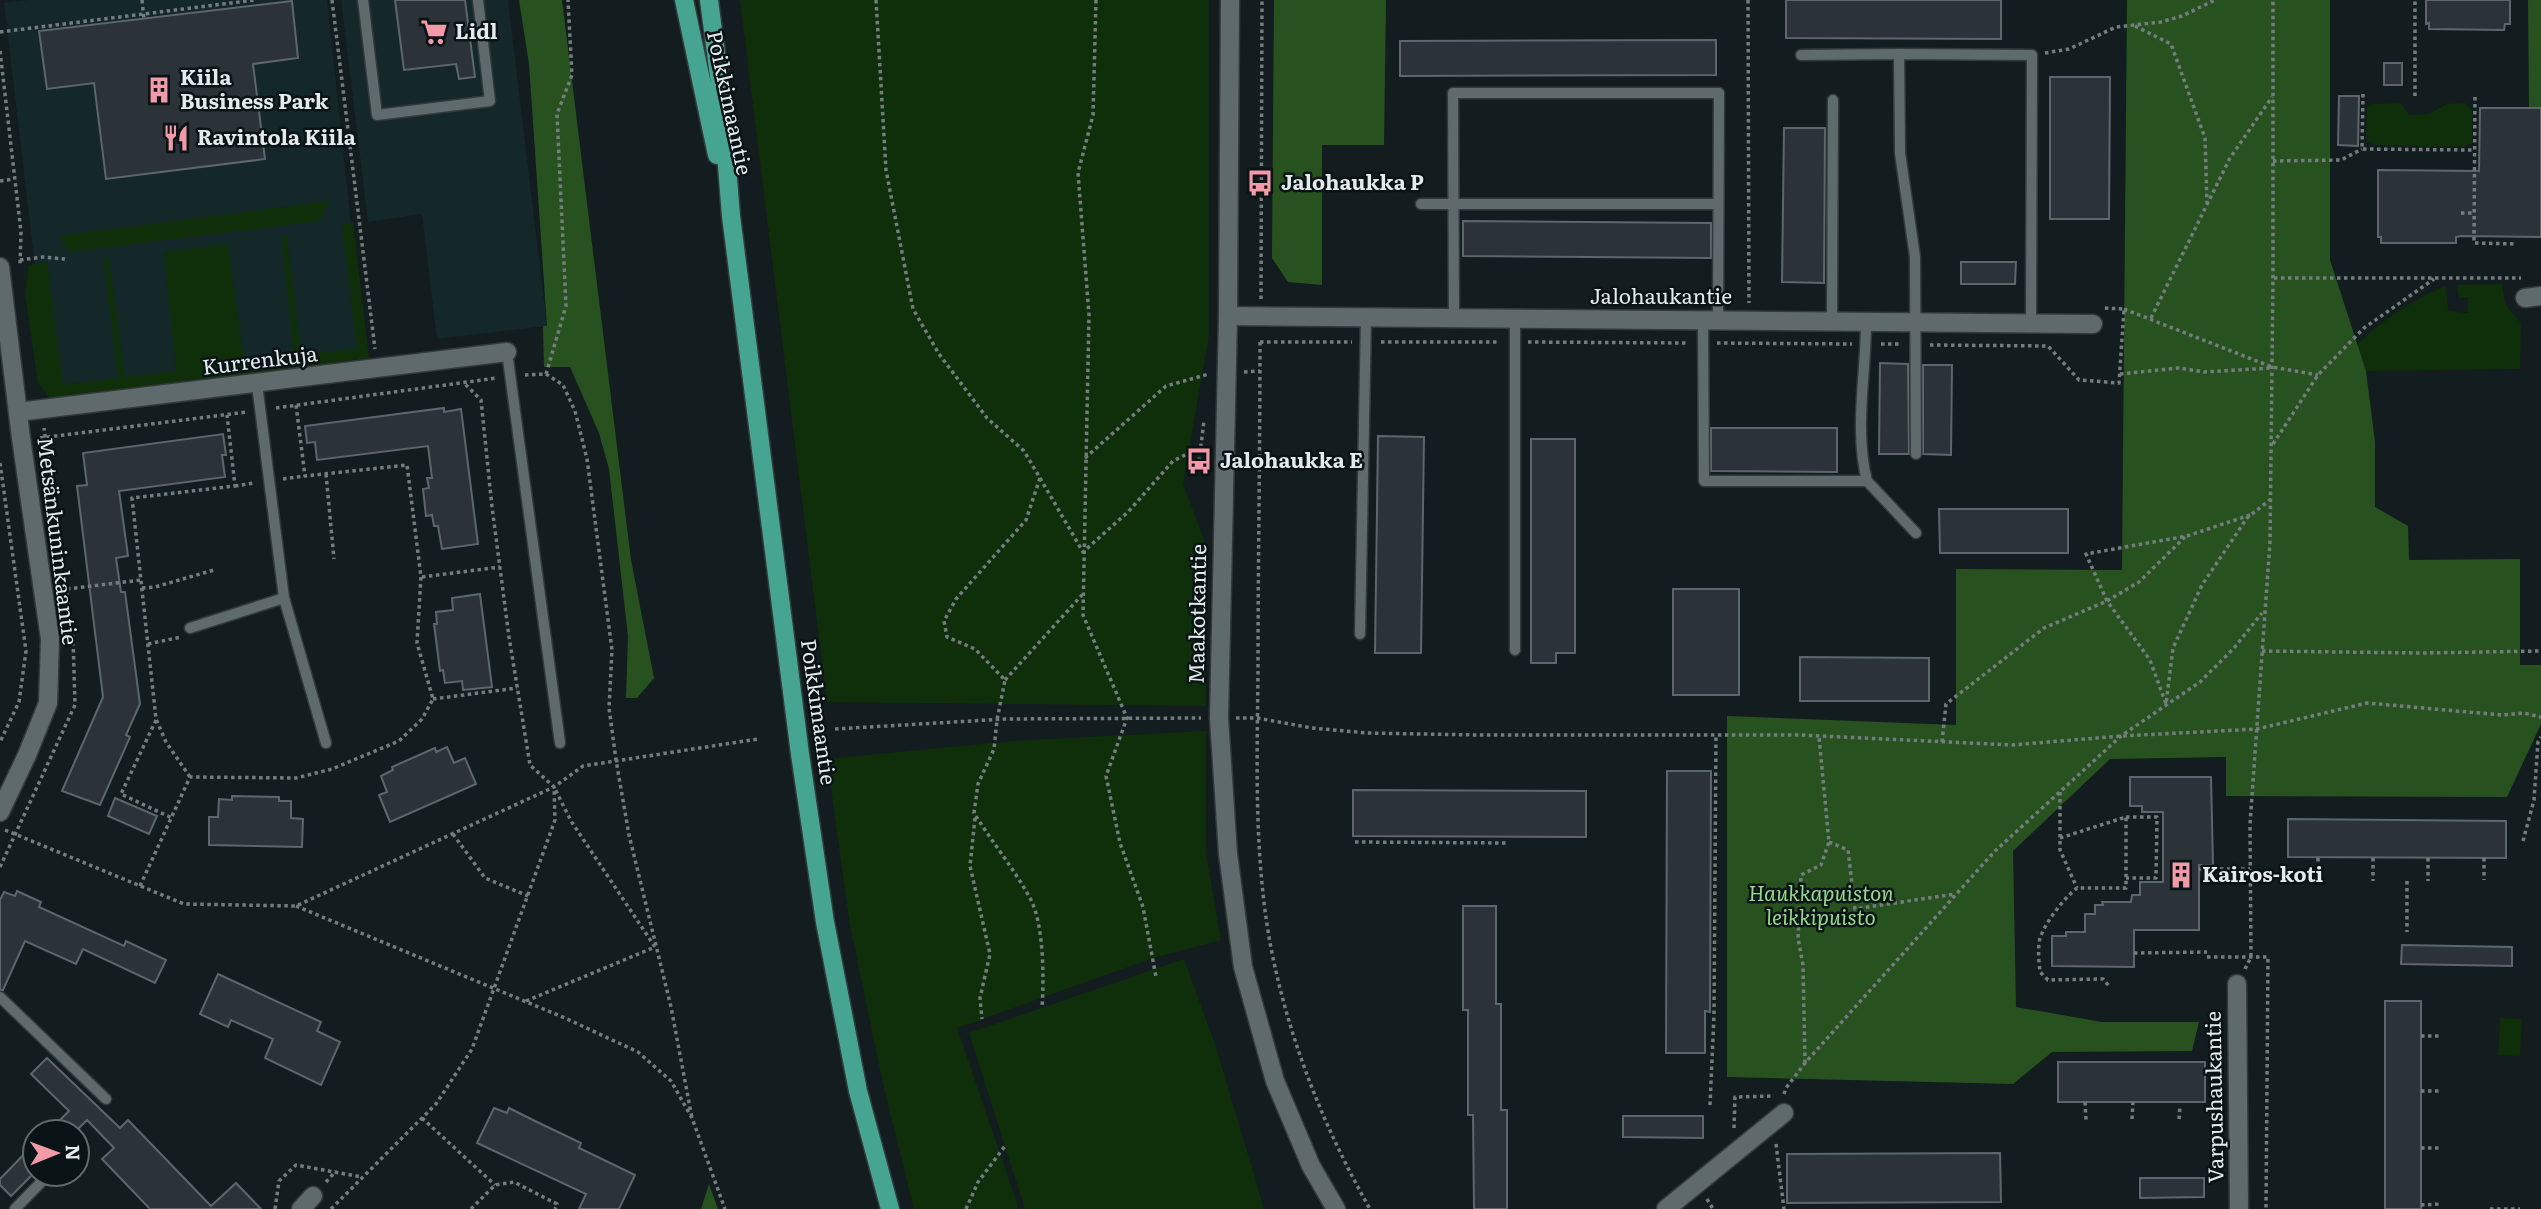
<svg xmlns="http://www.w3.org/2000/svg" width="2541" height="1209" font-family="Literata,serif">
  <rect width="100%" height="100%" fill="#131d1f"/>
  <path fill="#142729" d="M28,0H327L365,354L50,393L4,3Z
    M341,0H508L547,326L437,339L422,214L368,222Z"/>
  <path fill="#0f2f0a" d="M740,0H1209V335L1183,484L1205,542L1206,706L827,702Z
    M2401,103L2409,115L2429,114L2447,104L2465,103L2472,110V143L2464,147L2375,145L2366,139L2367,106L2371,104Z
    M330,201L320,221L69,252L58,236Z
    M353,222L369,358L50,398L38,383L25,294L29,265L47,262L63,385L118,378L103,258H109L125,377L176,371L164,252L228,244L244,362L294,356L281,237H287L301,355L357,348L342,225Z
    M2502,284L2505,304L2521,323L2520,369L2366,371L2357,345C2381,321 2415,298 2446,286L2448,311L2468,313V297L2459,298L2457,285Z
    M1206,731V854L1221,940L1153,958L957,1028L1019,1209H914L884,1088L850,926L827,759L1013,741Z
    M1184,959L1216,1047L1264,1209H1025L969,1033Z
    M2500,1018L2522,1019L2520,1056L2498,1055Z"/>
  <path fill="#27521f" d="M519,0H562L631,560L654,678L637,698H626L628,636L609,469L599,433L570,367H544L543,326H547L529,64Z
    M1274,0H1386L1384,145H1322V285L1288,282L1272,258Z
    M2127,0H2330V260L2366,371L2375,442V507L2408,526L2409,560L2520,559V665H2541V724L2507,797L2226,796V757L2110,759L2013,851L2016,1007L2102,1022H2199L2192,1051L2052,1052L2013,1084L1727,1077V716L1956,725V569L2122,570Z
    M2528,0H2541V108H2529Z
    M709,1184L718,1209H701Z"/>
  <path fill="#2b3338" stroke="#5d666c" stroke-width="2" d="M395,0H465L475,77L459,79L456,64L404,70Z
    M1786,0H2001V39L1786,38Z
    M2426,0H2510V24H2505L2504,30L2429,29V23L2426,24Z
    M292,1L298,58L253,64L265,159L106,179L94,83L47,89L39,31Z
    M1716,40V75L1400,76V41Z
    M2384,63H2402V85H2384Z
    M2050,77H2110L2109,219H2050Z
    M2339,96H2359L2358,146L2338,145Z
    M2480,108H2541V237L2461,236L2456,237V243H2381V237H2378V170L2479,171Z
    M1784,128H1825L1824,283L1782,282Z
    M1463,221L1711,223V258L1463,256Z
    M1961,262H2016L2015,284H1961Z
    M1880,363L1908,364L1909,454H1879Z
    M1923,365H1952L1951,455L1923,454Z
    M444,408V412L461,409L478,544L442,549L438,526H434L432,515L426,516L423,489L429,488L427,478H432L428,446L317,460L315,442L307,443L305,426Z
    M1711,428H1837V472L1711,471Z
    M223,434L226,455H222L225,477L119,491L128,556L116,558L121,592H125L140,704L126,735L130,737L100,805L62,791L103,697L77,486L87,485L83,453Z
    M1378,436L1424,437L1421,653H1375Z
    M1531,439H1575V653H1556V663H1531Z
    M1939,509H2068V553H1940Z
    M1673,589H1739V695H1673Z
    M480,594L492,687L463,690L462,681L445,683L443,670L440,671L434,624H437L436,612L453,610L452,598Z
    M1800,657L1929,658V701H1800Z
    M447,747L454,763L465,758L476,784L390,822L379,795L387,792L381,776L393,770L392,767L435,748L436,752Z
    M1667,771H1711L1710,1012L1705,1011V1053H1666Z
    M2130,777H2211L2213,865H2199V930H2134V967L2052,966V936H2066V932H2085V914H2095V905H2103L2102,902H2131L2132,895H2140V882H2163V812H2142V806H2130Z
    M1353,790L1586,791V837L1353,836Z
    M232,796L279,797V801H291V818L303,819L302,847L209,845V817H218L219,799L232,800Z
    M115,798L157,816L149,834L108,816Z
    M2288,819L2506,821V858L2288,857Z
    M17,891L41,902L39,907L124,946L126,941L166,960L155,983L83,949L76,964L25,941L3,990H0V900L4,892L15,896Z
    M1463,906H1496V1004H1501V1110H1507V1209H1474L1473,1115H1468V1010H1463Z
    M2402,945L2512,947V966L2401,964Z
    M218,974L321,1022L317,1031L340,1042L321,1085L265,1058L273,1039L231,1020L228,1027L200,1014Z
    M2385,1001H2421V1209H2385Z
    M47,1058L120,1128L128,1120L211,1206L236,1183L261,1209H150L102,1159L114,1148L87,1120L75,1132H48L69,1111L31,1074Z
    M2058,1062H2205V1102H2058Z
    M494,1108L507,1113L509,1108L535,1121L581,1143L579,1148L635,1175L619,1209H579L586,1194L477,1143Z
    M1623,1116H1703V1138L1623,1137Z
    M35,1143V1172L11,1196L0,1185V1179Z
    M2000,1153L2001,1202L1787,1203V1154Z
    M2140,1178H2204V1197L2140,1198Z"/>
  <g fill="none" stroke-linecap="round" stroke-linejoin="round">
    <g stroke="#343a3b" stroke-width="13">
      <path id="service" d="M363,0L377,115L490,101L478,0
        M1801,55L1899,54
        M1421,204H1718
        M1454,318L1453,93H1719L1718,320
        M1515,319V650
        M1703,320L1704,481H1867L1916,533
        M1832,321L1833,100
        M1866,322C1866,374 1854,430 1867,481
        M507,352L560,743
        M257,384L284,598L326,743
        M1916,454L1915,257L1900,153L1899,54L2032,55L2031,323
        M190,628L284,598
        M1360,634L1366,317
        M0,997L106,1099
        M15,1209L49,1174"/>
    </g>
    <g stroke="#343a3b" stroke-width="21">
      <path id="minor" d="M0,267L21,438L50,639L48,703L27,755L0,812
        M2525,298L2541,296
        M1228,316L2093,324
        M18,412L507,352
        M2237,984L2239,1209
        M301,1209L313,1196
        M1666,1209L1784,1113"/>
    </g>
    <g stroke="#343a3b" stroke-width="21">
      <path id="tertiary" d="M1230,0L1228,316L1219,718L1228,854L1243,967L1275,1081L1311,1166L1336,1209"/>
    </g>
    <g stroke="#343a3b" stroke-width="21">
      <path id="primary" d="M684,0L717,155
        M709,0L721,91L731,216L800,754L825,922L858,1091L890,1209"/>
    </g>
    <path stroke="#747d7e" stroke-width="3.5" stroke-dasharray="3.5 3.5" stroke-linecap="butt" d="M142,0L144,19
      M332,0L375,349
      M876,0L886,170L913,309L939,354L987,418L1024,451L1040,478L1026,520L956,599L944,621L947,637L975,649L1005,680L997,720L994,749L978,784L974,813C992,842 1015,870 1031,900C1044,926 1044,979 1042,1008
      M1096,0L1093,115L1078,173L1089,315L1083,615L1127,718L1106,776L1120,843L1143,907L1156,977
      M1748,0L1749,303
      M2135,26L2171,44L2205,138L2207,203
      M0,32L255,0
      M0,51L21,232L20,265
      M2045,53L2069,49L2116,27L2161,22L2182,16L2215,0
      M2363,94L2362,149L2475,150
      M2415,96V0
      M2475,97L2474,243L2516,244
      M2273,161L2341,160L2362,149
      M0,181L14,179
      M2461,213H2475
      M20,260L43,257L65,259
      M2274,278H2521
      M1261,299L1262,0
      M2124,309L2272,367L2318,375
      M2151,318L2230,158L2272,97
      M1260,342H1352
      M1260,342C1260,453 1258,563 1258,674C1257,766 1254,858 1271,948C1289,1040 1324,1128 1370,1209
      M1381,342H1499
      M1528,342L1688,343
      M1717,343L1852,344
      M1881,344H1901
      M1930,345L2048,346L2079,380L2119,383L2124,309L2103,308
      M1244,372L1260,371
      M546,374L566,306L557,114L572,75L568,0
      M2120,374L2179,368L2204,372L2271,368
      M525,375L546,374L563,385L575,411L587,459L612,650L609,708L616,760L629,835L671,1007L692,1118
      M276,408L497,378
      M40,438L247,412
      M2273,444L2318,375L2364,328L2434,279
      M1085,458L1166,386L1209,374
      M1199,461L1204,421
      M0,463L26,651L19,702L0,742
      M326,474L334,559
      M1040,478L1083,552L1128,512L1173,461L1201,447
      M283,479L305,476
      M235,486L254,483
      M2250,515L2187,536L2086,554L2107,601L2150,660L2166,704L2173,648L2202,585L2247,518L2271,499
      M422,577L500,567
      M142,588L155,587L214,570
      M67,589L141,580
      M148,644L181,637
      M2262,651L2421,653L2541,651
      M1005,680L1082,595
      M433,699L517,688
      M1236,718H1257L1312,728L1367,733L1478,735H1800L2012,745L2121,736L2257,729L2367,703L2502,715L2524,713L2541,717
      M156,720L121,794L172,818
      M835,729L1005,719L1201,718
      M1942,742L1946,704L2044,628L2107,601L2139,582L2185,537
      M190,777L166,742L156,719L132,498L235,486L227,415
      M2060,792V850L2077,888
      M2126,817H2157L2156,878H2126
      M975,818L970,866L990,954L980,998L982,1019
      M5,830L184,904L296,906L554,787L583,766L758,739
      M453,834L485,878L528,896
      M2060,838L2126,817V888H2077C2064,898 2041,927 2039,943C2038,953 2039,963 2040,972L2048,980L2103,979L2109,986
      M2523,841L2534,800L2538,742L2541,737
      M1355,842L1507,843
      M1829,842L1848,850L1855,909L1955,894
      M2318,858V881
      M2373,858V881
      M2428,858V881
      M2484,858V880
      M0,867L75,705L73,637L44,428
      M2199,869H2250
      M2407,881V932
      M140,886L190,777L296,778L332,769L399,741L422,719L433,699L417,643L421,577L407,465L305,476L296,405
      M296,906L565,1018L638,1052L671,1081L692,1118L725,1209
      M2134,953L2207,952
      M2207,957H2268L2266,1209
      M2245,969L2251,957L2250,824L2270,542L2273,278V0
      M526,1001L655,947L571,821L555,789
      M2421,1036H2442
      M1805,1063L1803,965L1798,938L1801,875L1821,865L1829,842L1819,737
      M2421,1091H2442
      M1784,1094L1786,1088L1805,1063L1994,852L2121,736L2200,682L2234,648L2262,613
      M2085,1102L2086,1120
      M1710,1105L1714,1015L1716,734
      M422,1118L495,1185
      M2132,1119L2133,1102
      M2179,1119L2180,1106
      M1734,1128L1735,1097L1773,1096
      M1776,1144L1784,1209
      M2421,1148H2441
      M326,1182L336,1171
      M1707,1199L1713,1209
      M2421,1205L2441,1204
      M275,1209L279,1181L296,1165L362,1177
      M331,1209L436,1104L472,1049L555,820L554,787L530,765L509,637L492,507L481,400L465,384
      M471,1209L495,1185L514,1182L557,1204L555,1209
      M966,1209L978,1182L1005,1146
      M2490,1209H2520"/>
    <use href="#service" stroke="#5e6a6b" stroke-width="10"/>
    <use href="#minor" stroke="#5e6a6b" stroke-width="18"/>
    <use href="#tertiary" stroke="#5e6a6b" stroke-width="18"/>
    <use href="#primary" stroke="#46a591" stroke-width="18"/>
  </g>
  <defs>
    <g id="supermarket-bare" transform="scale(2.1)"><path d="M-6-5.5h2.5l.6 2H6L4.5 2H-2.5L-4.4-4H-6ZM-1.5 3.2a1.3 1.3 0 1 0 .1 0ZM3 3.2a1.3 1.3 0 1 0 .1 0Z" fill="#f39aa8" stroke="#0a1416" stroke-width="2.5" paint-order="stroke"/></g>
    <g id="building-bare" transform="scale(2.1)"><path d="M-4-6H4V6H1V3H-1V6H-4ZM-2.5-4.3h1.7v1.8h-1.7ZM.8-4.3h1.7v1.8H.8ZM-2.5-1h1.7V.8h-1.7ZM.8-1h1.7V.8H.8Z" fill="#f39aa8" stroke="#0a1416" stroke-width="2.5" paint-order="stroke"/></g>
    <g id="restaurant-bare" transform="scale(2.1)"><path d="M-5-6h1v4h1v-4h1v4h1v-4h1v5L-1.5 .5V6h-2V.5L-5-1ZM5-6V6H3V1.5H1.5Q1.5-4 5-6Z" fill="#f39aa8" stroke="#0a1416" stroke-width="2.5" paint-order="stroke"/></g>
    <g id="bus-bare" transform="scale(2.1)"><path d="M-5-6H5V4H4V6H2V4H-2V6H-4V4H-5ZM-3.5-4V0h7V-4ZM-3.5 1.2v1.5H-2V1.2ZM2 1.2v1.5H3.5V1.2Z" fill="#f39aa8" stroke="#0a1416" stroke-width="2.5" paint-order="stroke"/></g>
  </defs>
  <g fill-rule="evenodd">
    <use href="#supermarket-bare" x="434" y="32"/>
    <use href="#building-bare" x="159" y="90"/>
    <use href="#restaurant-bare" x="176" y="138"/>
    <use href="#bus-bare" x="1260" y="183"/>
    <use href="#bus-bare" x="1199" y="461"/>
    <use href="#building-bare" x="2181" y="875"/>
  </g>
  <g text-anchor="middle" stroke-width="5" stroke-linejoin="round" paint-order="stroke">
    <g font-size="21" font-weight="bold" fill="#e4ebec" stroke="#0a1416" text-anchor="start">
      <text x="455" y="39">Lidl</text>
      <text x="180" y="85">Kiila<tspan x="180" dy="24">Business Park</tspan></text>
      <text x="197" y="145">Ravintola Kiila</text>
      <text x="1281" y="190">Jalohaukka P</text>
      <text x="1220" y="468">Jalohaukka E</text>
      <text x="2202" y="882">Kairos-koti</text>
    </g>
    <g font-size="21" fill="#e4ebec" stroke="#0a1416">
      <text transform="translate(729 103) rotate(78)" y="7">Poikkimaantie</text>
      <text x="1661" y="304">Jalohaukantie</text>
      <text transform="translate(260 361) rotate(-7)" y="7">Kurrenkuja</text>
      <text transform="translate(57 541) rotate(83)" y="7">Metsänkuninkaantie</text>
      <text transform="translate(1198 614) rotate(-89)" y="7">Maakotkantie</text>
      <text transform="translate(818 712) rotate(82)" y="7">Poikkimaantie</text>
      <text transform="translate(2215 1097) rotate(-91)" y="7">Varpushaukantie</text>
    </g>
    <g font-size="21" font-style="italic" fill="#96d78b" stroke="#0a1416">
      <text x="1821" y="901">Haukkapuiston<tspan x="1821" dy="24">leikkipuisto</tspan></text>
    </g>
  </g>
  <g transform="translate(56 1153) rotate(89)"><circle r="33" fill="#0a1416" stroke="#616a6c" stroke-width="2"/>
  <path d="M0-5L12 26L0 18L-12 26Z" fill="#f39aa8"/>
  <text y="-10" font-size="19" font-weight="bold" text-anchor="middle" fill="#e4ebec">N</text>
  </g>
</svg>
